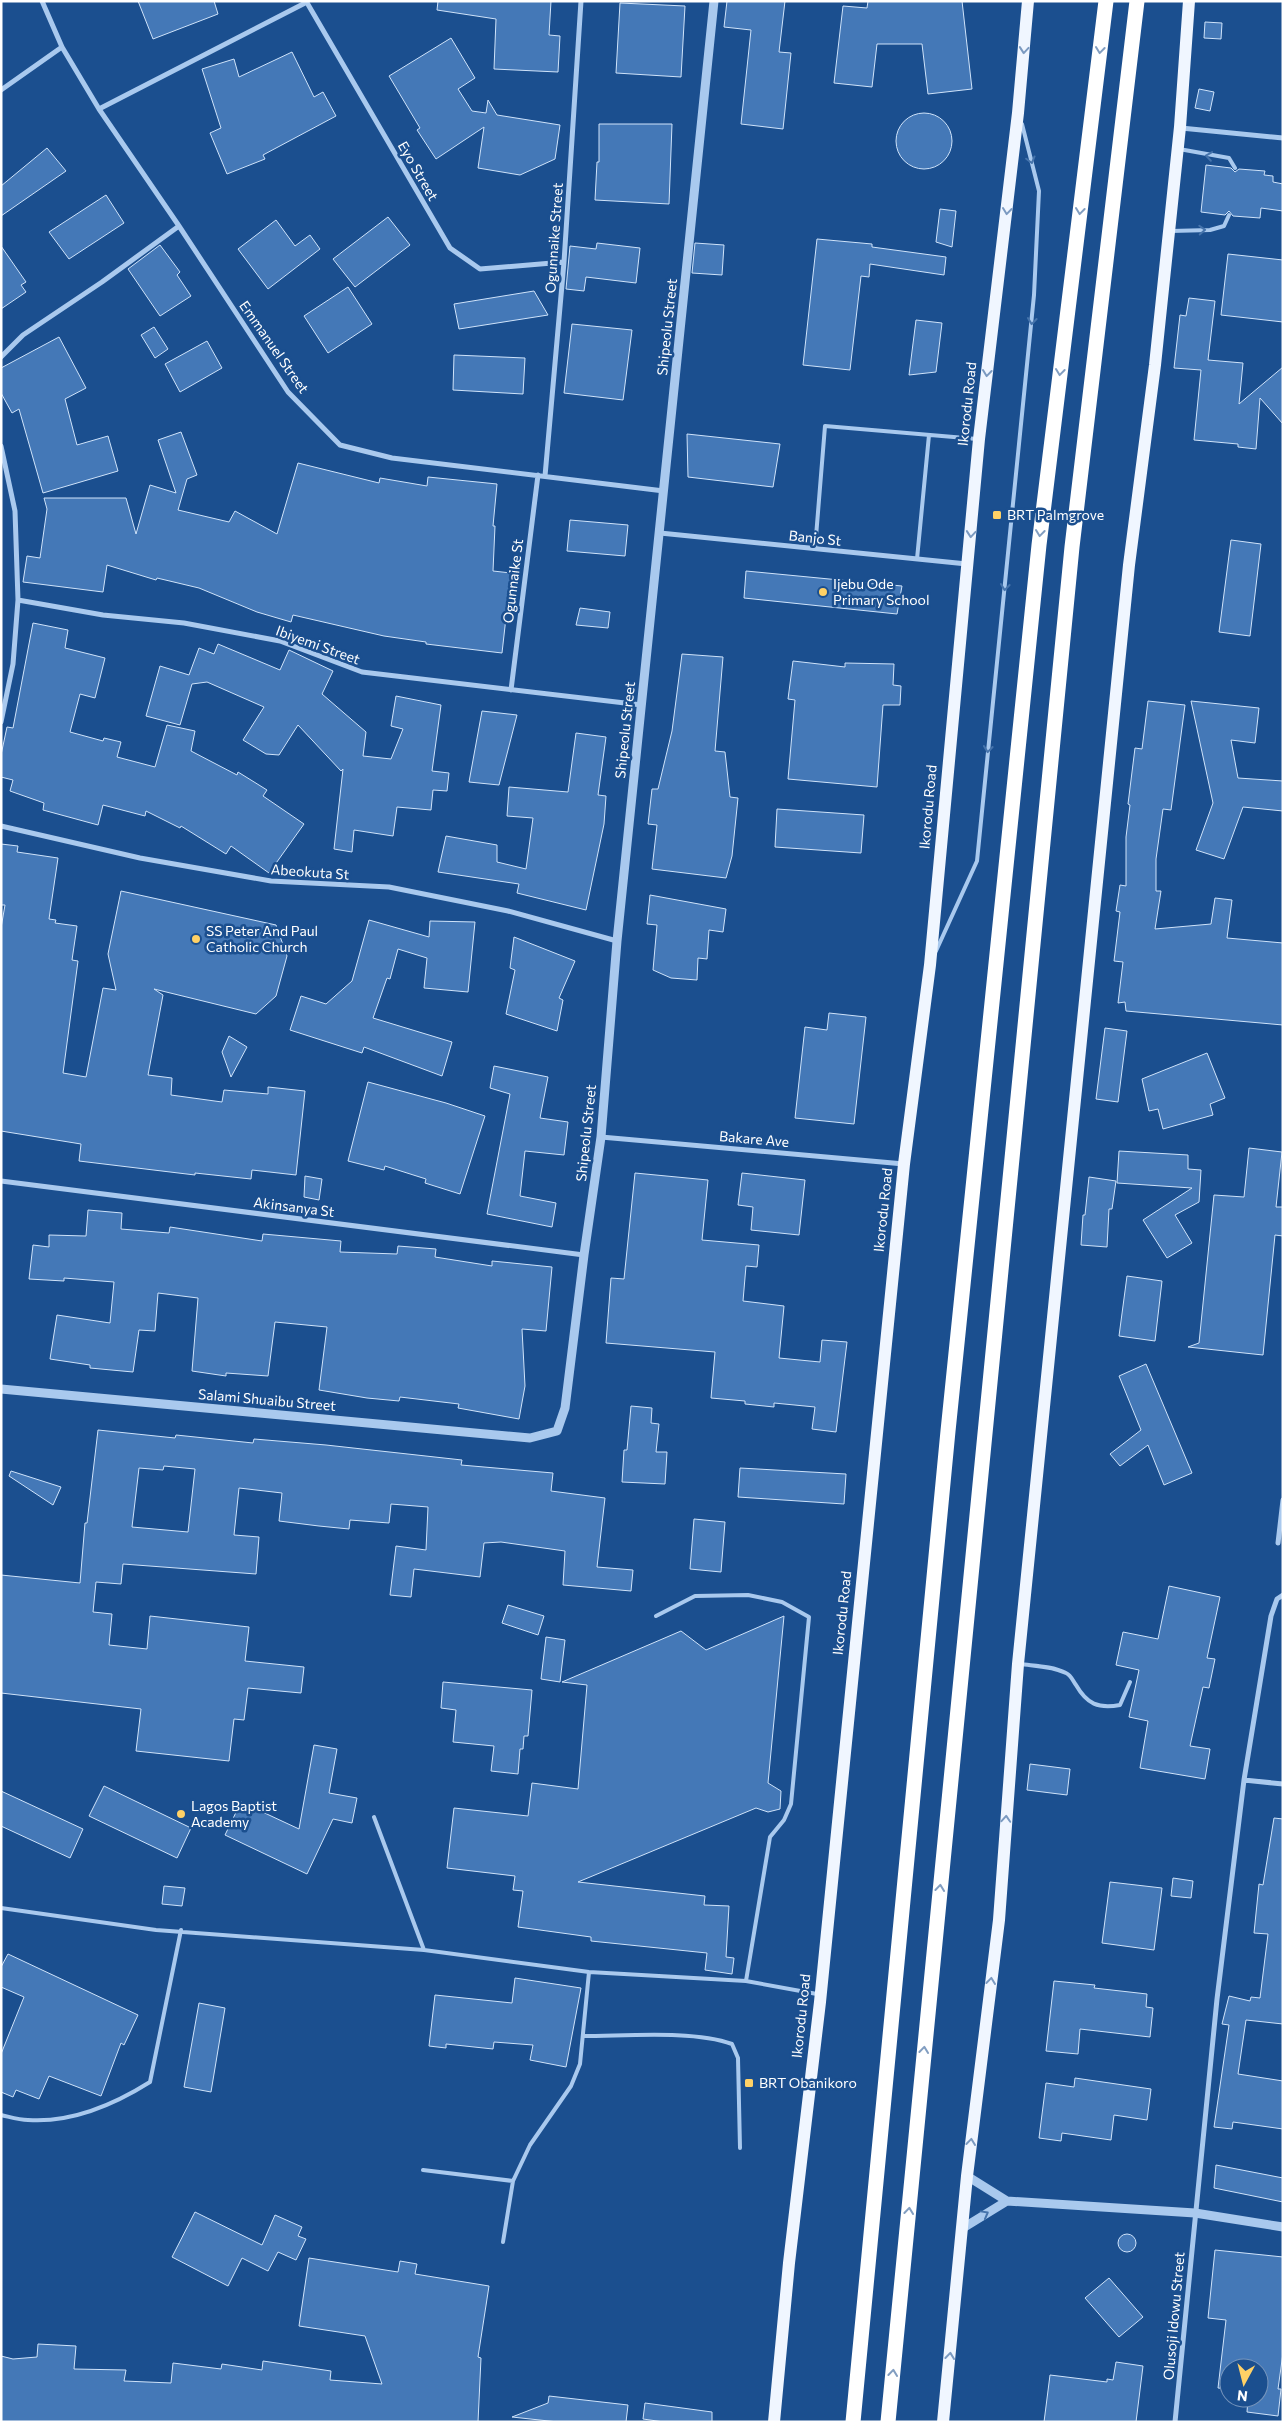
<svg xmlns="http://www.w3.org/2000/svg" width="1284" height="2423" font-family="Commissioner,sans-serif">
  <rect width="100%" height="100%" fill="#1b4f8f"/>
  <path fill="#4478b7" stroke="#cfe3fa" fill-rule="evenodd" d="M138,1H214L218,14L153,39Z
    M438,1H551L549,35L560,36L558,72L494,69L496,19L437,10Z
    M727,1H785L779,52L791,53L783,129L741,124L751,30L724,27Z
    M868,1H962L972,89L928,94L922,44H877L872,87L834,83L843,6L867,8Z
    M620,3L685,6L681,77L616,73Z
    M1205,22L1222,23L1221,39L1204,38Z
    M451,38L475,78L458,89L472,111L486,113L488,100L497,115L560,125L555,159L520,175L478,168L484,127L436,159L417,130L420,128L389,76Z
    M292,52L314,97L323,92L336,116L263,155L265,159L227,174L210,133L221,128L202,69L234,59L239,77Z
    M1199,89L1214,92L1210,111L1195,108Z
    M896 141a28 28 0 1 1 56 0a28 28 0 1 1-56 0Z
    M599,124H672L669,204L595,200L597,162H599Z
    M47,148L66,171L1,216V186Z
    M1206,165L1231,168L1235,172L1239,169L1265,171L1264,175L1273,176V182L1283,184V211L1261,208L1260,218L1233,216L1229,211L1225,215L1201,212Z
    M106,195L124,223L69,259L49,232Z
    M940,209L956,211L952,247L936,242Z
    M388,217L410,245L355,287L333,259Z
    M276,220L295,246L310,235L320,249L268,289L238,249Z
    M817,239L872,244V247L946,257L944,275L870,264L869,277L861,276L850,370L803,365Z
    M597,243L640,248L636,283L586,277L584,291L566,289L570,246L596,249Z
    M695,243L724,245L722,275L692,273Z
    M160,245L180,272L177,275L191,296L160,316L128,269Z
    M1,246L26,282L21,285L26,292L1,309Z
    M1228,254L1283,260V322L1221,315Z
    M348,287L372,324L328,353L304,316Z
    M534,291L548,315L459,329L454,304Z
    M1189,298L1215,301L1208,360L1243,363L1239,404L1283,367V424L1260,398L1256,449L1238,447V444L1194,440L1201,370L1174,368L1180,315L1186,316Z
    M916,320L942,323L936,372L909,375Z
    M572,324L632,330L623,400L564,393Z
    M154,327L168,349L155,358L141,335Z
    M59,337L86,388L65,399L77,445L108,436L118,471L43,493L19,409L12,413L1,393V368Z
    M207,341L222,368L180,392L165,364Z
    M454,355L525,358L523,394L453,390Z
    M181,432L197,475L187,479L178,510L229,522L235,511L277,534L298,463L379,483L380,478L427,486L428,477L497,484L493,526H495L493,571L511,573L502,653L426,644V642L384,636L293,615L291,622L257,612L199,588L157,578L156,580L107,565L103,592L23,582L27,556L40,558L47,509L44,498H126L136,534L150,485L176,493L158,440Z
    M687,434L780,444L773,487L688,477Z
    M570,520L628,525L625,556L567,551Z
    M1231,540L1261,544L1250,636L1219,632Z
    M746,571L902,586L897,614L744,598Z
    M580,608L610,612L608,628L576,625Z
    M33,623L68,630L65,648L105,658L95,698L80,694L70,732L103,741L104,738L121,742L117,757L155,767L167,725L195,731L191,751L237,775L238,772L267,790L263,796L304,824L269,873L231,846L226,854L181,826L180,828L146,811L145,816L103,805L98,825L43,810L44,803L10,791L13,780L1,777V755L7,727L13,728Z
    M218,644L280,670L289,650L333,671L322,694L366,732L363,756L391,759L403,729L391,726L396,696L441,705L432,771L449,773L447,791L433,790L431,810L397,807L393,836L354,830L352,852L334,849L343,769L341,771L298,725L279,755L266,754L243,740L264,707L207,682L192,684L180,725L146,716L160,666L189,675L199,648L214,654Z
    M682,654L723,657L715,751L725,752L730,797L738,798L732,856L726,878L652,869L657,825L648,824L652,789H658L672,731Z
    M793,661L845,667V663L894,664L893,685L901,686L900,705H883L877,787L788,779L795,700L788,699Z
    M1148,701L1185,705L1171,810L1163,809L1156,859V891H1161L1155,929L1211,924L1215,898L1232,900L1227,938L1283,943V1025L1126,1011L1125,1002L1118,1003L1123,962L1114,961L1120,912L1116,911L1120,885L1126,886V837L1130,805L1128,804L1135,748L1142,749Z
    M1191,701L1259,708L1255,743L1231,740L1238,778L1283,781V811L1243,807L1224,859L1196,850L1213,803Z
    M482,711L517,715L499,785L469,782Z
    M576,733L606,737L598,795L606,796L604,824L586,910L517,893L519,884L438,872L446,836L497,845V862L526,869L533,818L507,816L509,787L568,792Z
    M777,809L864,815L861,853L775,847Z
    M1,844L18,846L17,852L58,858L49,919L56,920L55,923L77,926L72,960L78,961L63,1073L86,1077L103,988L116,990L108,954L121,891L276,925L287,956L276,996L256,1014L154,989L163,995L148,1075L172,1078L171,1095L222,1102L224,1090L268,1094V1087L305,1091L296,1175L252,1170L251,1179L195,1173V1175L79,1161L81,1144L1,1131V928L5,905H1Z
    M650,895L726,909L723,932L709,930L707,959L698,958L697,980L671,978L653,970L657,925L647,924Z
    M369,920L429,937L430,921L475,922L468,992L424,988L427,958L398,949L390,979L387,978L373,1018L452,1042L442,1076L364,1047L362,1053L290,1030L301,996L326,1004L352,981Z
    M514,937L575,961L559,998L563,1000L557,1031L506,1014L515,970L510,968Z
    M829,1013L866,1017L854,1124L795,1118L805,1027L827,1030Z
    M1105,1028L1127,1031L1118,1102L1096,1099Z
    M229,1036L247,1047L231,1077L222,1052Z
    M1207,1053L1225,1098L1210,1104L1213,1115L1163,1129L1158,1109L1149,1111L1142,1079Z
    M494,1066L548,1077L540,1118L568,1122L564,1155L525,1151L520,1196L556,1203L552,1227L487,1214L510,1094L490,1088Z
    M368,1082L446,1103L485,1116L460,1194L425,1183L426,1179L385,1166L384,1170L348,1161Z
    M1249,1148L1282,1152L1276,1207H1283V1236L1275,1235L1263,1355L1188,1347L1199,1343L1214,1195L1244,1197Z
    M1119,1151L1188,1155V1169L1201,1170L1199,1202L1175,1215L1192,1243L1167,1258L1143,1220L1192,1188L1117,1183Z
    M635,1173L708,1180L702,1240L759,1245L757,1267L746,1266L743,1301L784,1306L779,1358L820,1362L822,1340L847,1342L836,1432L812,1429L815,1407L774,1403V1407L745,1404V1401L711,1398L715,1352L606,1343L611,1278L624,1279Z
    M742,1173L805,1180L799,1235L751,1230L753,1207L738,1205Z
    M305,1176L322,1179L319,1200L304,1197Z
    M1089,1177L1116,1181L1112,1209H1109L1107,1247L1081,1245L1083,1215H1085Z
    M88,1210L122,1213L121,1229L169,1233L170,1227L262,1241L263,1234L341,1241L340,1252L397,1254L398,1246L436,1249L435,1257L492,1266V1261L552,1267L546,1331L522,1329L525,1386L519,1419L458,1408L459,1404L400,1397L399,1401L367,1398L319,1390L327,1327L275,1322L268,1376L226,1373V1376L192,1371L198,1298L158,1293L155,1331L139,1330L133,1372L90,1368V1365L50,1359L57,1315L110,1323L114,1282L64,1278V1281L29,1279L33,1245L49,1247V1235L86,1236Z
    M1127,1276L1162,1281L1155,1341L1119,1336Z
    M1146,1364L1192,1473L1164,1485L1148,1445L1120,1466L1110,1454L1141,1430L1119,1376Z
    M631,1406L652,1408L651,1423L659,1424L656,1452H667L665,1484L622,1482L624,1450H627Z
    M98,1430L175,1438L176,1435L253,1443L254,1439L326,1445L462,1460L461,1465L553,1473L551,1491L605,1498L597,1567L633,1570L631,1591L563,1585L565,1551L501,1542L484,1543L480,1577L414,1569L411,1597L390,1595L396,1546L426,1550L428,1507L391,1504L389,1523L350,1520L349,1529L319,1526L279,1521L282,1493L239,1488L234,1535L259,1537L256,1574L123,1564L121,1584L96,1582L93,1612L112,1614L109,1645L147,1649L150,1616L249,1627L245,1661L304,1667L301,1693L248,1688L244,1720L234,1719L229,1761L136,1751L141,1709L1,1693V1575L80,1583L85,1523H87ZM164,1466L195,1469L188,1532L132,1527L139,1468L163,1470Z
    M740,1468L846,1474L844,1504L738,1497Z
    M11,1471L61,1487L53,1505L9,1476Z
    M694,1519L725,1522L721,1572L690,1569Z
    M1169,1586L1220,1597L1207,1658L1215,1659L1209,1688L1203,1687L1190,1746L1210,1749L1205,1779L1140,1768L1148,1721L1129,1717L1139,1670L1116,1665L1123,1632L1158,1639Z
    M508,1605L544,1616L538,1635L502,1623Z
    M784,1616L768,1783L781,1791L780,1809L768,1812L756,1808L578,1882L705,1896L704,1905L729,1906L726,1957L734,1958L732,1974L705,1970L707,1953L591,1941V1937L518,1927L523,1891L513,1890L515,1876L447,1868L454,1808L528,1816L532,1783L578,1789L587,1685L562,1682L681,1631L706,1650Z
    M546,1637L565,1640L560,1682L541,1679Z
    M443,1682L532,1690L528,1736H524L523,1749H520L518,1774L491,1771L494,1746L453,1742L456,1710L441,1708Z
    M314,1745L337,1749L329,1793L357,1798L352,1823L333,1819L307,1874L225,1835L241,1802L299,1829Z
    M1030,1764L1070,1769L1067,1795L1027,1790Z
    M104,1786L191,1828L177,1858L89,1816Z
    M1,1791L83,1829L70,1858L1,1826Z
    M1274,1818L1283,1819V2024L1246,2020L1238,2074L1283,2081V2129L1233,2122L1232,2129L1214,2127L1229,2025L1222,2024L1229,1996L1250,2001L1251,1997L1260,1998L1268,1934L1254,1933L1259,1884L1263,1885Z
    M1173,1878L1193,1881L1191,1898L1171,1896Z
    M1110,1882L1162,1888L1154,1950L1102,1943Z
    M164,1886L185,1888L182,1906L162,1904Z
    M8,1954L138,2015L124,2045L121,2043L101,2096L49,2076L39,2099L16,2090L13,2097L1,2092V2054L24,1997L1,1987V1967Z
    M515,1978L581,1988L566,2067L530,2060L533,2045L494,2042L493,2049L446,2044V2048L429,2046L435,1995L512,2003Z
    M1054,1981L1095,1985L1094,1988L1147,1994L1146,2007L1153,2008L1150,2037L1080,2029L1078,2054L1046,2051Z
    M199,2003L225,2008L211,2092L184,2087Z
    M1075,2078L1151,2089L1147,2120L1114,2115L1111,2140L1062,2133L1061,2141L1039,2138L1046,2083L1074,2087Z
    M1216,2165L1283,2178V2202L1214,2188Z
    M195,2212L262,2245L275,2215L302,2227L298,2236L306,2239L296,2260L278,2252L268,2271L242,2258L228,2286L172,2257Z
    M1118 2243a9 9 0 1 1 18 0a9 9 0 1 1-18 0Z
    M1215,2250L1283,2257V2353L1278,2389H1281L1278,2416L1247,2412L1248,2398H1259V2368H1229V2389L1218,2388L1226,2320L1208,2318Z
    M309,2258L398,2272L400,2261L417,2264L415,2274L489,2286L478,2357L481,2358L478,2422H1V2356L13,2359L37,2357L38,2344L76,2346L74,2369L126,2370L124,2381L171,2383L173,2363L221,2369L222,2364L262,2370L263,2361L331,2371L330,2380L382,2384L365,2336L299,2326Z
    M1109,2278L1143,2317L1119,2337L1085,2298Z
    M1116,2362L1143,2366L1136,2422H1044L1050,2375L1107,2382V2379L1113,2380Z
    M549,2396L628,2405L626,2422H558L512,2417L548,2403Z
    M645,2403L712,2412V2422H664L643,2419Z"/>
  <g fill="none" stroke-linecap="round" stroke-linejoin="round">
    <path stroke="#a9c9ee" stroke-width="4" d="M1179,149L1229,158L1235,168
      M1171,231L1210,230L1224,226L1229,215
      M815,549L825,426L977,439
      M917,559L929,435
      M936,951L977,861L1034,295L1039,191L1022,124
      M656,1616L695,1596L748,1595L782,1602L809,1617L791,1804L784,1820L770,1837L746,1981
      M1020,1664C1035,1666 1052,1666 1066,1673C1071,1675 1073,1681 1076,1685C1087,1704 1098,1709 1120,1705L1130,1682
      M374,1817L424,1950
      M1,1908L156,1930L424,1950L589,1972L746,1981L817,1994
      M583,2036C626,2036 694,2030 732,2044L738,2058L740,2148
      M1,2115C10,2117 19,2120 28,2120C71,2123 115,2104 150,2082L181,1930
      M423,2170L513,2181
      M503,2242L513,2181L530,2145L571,2086L580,2064L589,1972"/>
    <path stroke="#a9c9ee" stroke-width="5" d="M42,1L62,47L99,109L179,226L288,392L340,445L392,458L664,491
      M306,1L450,248L480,269L564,262
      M1,90L62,47
      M99,109L307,2
      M1181,128L1283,138
      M1,357L23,335L102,282L179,226
      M1,446L15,511L18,600L13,664L1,722
      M545,476L564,262L581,1
      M660,533L967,564
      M18,600L103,615L184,623L280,641L362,672L642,705
      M511,690L538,475
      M1,826L140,858L271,881L389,887L508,911L617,941
      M601,1137L904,1164
      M1,1181L584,1255
      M1278,1543L1283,1500
      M1244,1780L1283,1784
      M1175,2422L1217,1999L1244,1780L1271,1616L1277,1599L1283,1595"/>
    <path stroke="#a9c9ee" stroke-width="9" d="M1,1389L530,1438L557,1431L565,1408L584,1255L601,1137L617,941L714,1
      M967,2176L1007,2201L1195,2213L1283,2227
      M963,2228L1007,2201"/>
    <path stroke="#f0f6ff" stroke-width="12" d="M774,2422L789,2263L820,2002L904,1164L930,965L979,439L1018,113L1028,1
      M943,2422L967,2176L999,1920L1018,1664L1129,565L1155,365L1180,127L1189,1"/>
    <path stroke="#fff" stroke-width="15" d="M853,2422L948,1431L1039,545L1106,1
      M888,2422L1072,547L1137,1"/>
  </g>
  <defs><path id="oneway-chevron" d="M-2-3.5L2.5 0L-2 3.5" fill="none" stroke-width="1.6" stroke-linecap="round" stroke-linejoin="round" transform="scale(1.25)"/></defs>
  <g stroke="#7b9ac1">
    <use href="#oneway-chevron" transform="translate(1024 50) rotate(95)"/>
    <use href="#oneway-chevron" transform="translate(1007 211) rotate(97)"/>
    <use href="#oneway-chevron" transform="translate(987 373) rotate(97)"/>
    <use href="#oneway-chevron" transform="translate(971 534) rotate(95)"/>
    <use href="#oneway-chevron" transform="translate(1006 1819) rotate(-86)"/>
    <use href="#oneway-chevron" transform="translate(991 1981) rotate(-83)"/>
    <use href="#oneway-chevron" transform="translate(971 2142) rotate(-83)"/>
    <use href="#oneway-chevron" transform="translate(950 2356) rotate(-84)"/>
  </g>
  <g stroke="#829ec1">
    <use href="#oneway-chevron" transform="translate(1100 50) rotate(97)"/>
    <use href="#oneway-chevron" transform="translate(1080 211) rotate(97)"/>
    <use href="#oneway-chevron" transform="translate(1060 372) rotate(97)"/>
    <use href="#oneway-chevron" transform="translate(1040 533) rotate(97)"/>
    <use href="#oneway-chevron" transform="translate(940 1888) rotate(-84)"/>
    <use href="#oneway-chevron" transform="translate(924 2050) rotate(-84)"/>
    <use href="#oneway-chevron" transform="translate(909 2211) rotate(-84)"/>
    <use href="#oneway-chevron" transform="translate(893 2373) rotate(-84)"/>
  </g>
  <g stroke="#4674ac">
    <use href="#oneway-chevron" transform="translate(1209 156) rotate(-172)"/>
    <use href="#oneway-chevron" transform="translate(1031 160) rotate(75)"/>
    <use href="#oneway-chevron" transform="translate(1202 230) rotate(-3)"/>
    <use href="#oneway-chevron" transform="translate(1032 321) rotate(96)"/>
    <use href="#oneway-chevron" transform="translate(1005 587) rotate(96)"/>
    <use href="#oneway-chevron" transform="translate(988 749) rotate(96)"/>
    <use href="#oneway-chevron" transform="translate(985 2214) rotate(-29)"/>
  </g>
  <g fill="#ffd166" stroke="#1b4f8f" stroke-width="2">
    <rect x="992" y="510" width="10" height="10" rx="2.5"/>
    <circle cx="823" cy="592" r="5"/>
    <circle cx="196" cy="939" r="5"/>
    <circle cx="181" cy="1814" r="5"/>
    <rect x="744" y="2078" width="10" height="10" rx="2.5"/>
  </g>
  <g text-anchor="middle" stroke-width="5" stroke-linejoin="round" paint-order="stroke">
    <g font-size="14" fill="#fff" stroke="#1b4f8f">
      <text transform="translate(418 171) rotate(60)" y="5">Eyo Street</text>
      <text transform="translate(554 238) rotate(-86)" y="5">Ogunnaike Street</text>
      <text transform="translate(667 327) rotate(-84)" y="5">Shipeolu Street</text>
      <text transform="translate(274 347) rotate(55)" y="5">Emmanuel Street</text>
      <text transform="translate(967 404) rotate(-84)" y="5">Ikorodu Road</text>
      <text transform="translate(815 538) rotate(6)" y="5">Banjo St</text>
      <text transform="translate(513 581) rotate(-83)" y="5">Ogunnaike St</text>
      <text transform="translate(318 645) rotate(20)" y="5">Ibiyemi Street</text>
      <text transform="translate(625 730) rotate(-84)" y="5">Shipeolu Street</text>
      <text transform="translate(928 807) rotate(-85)" y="5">Ikorodu Road</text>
      <text transform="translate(310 872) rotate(4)" y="5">Abeokuta St</text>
      <text transform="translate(586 1133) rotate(-84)" y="5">Shipeolu Street</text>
      <text transform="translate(754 1139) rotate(5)" y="5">Bakare Ave</text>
      <text transform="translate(294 1207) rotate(7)" y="5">Akinsanya St</text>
      <text transform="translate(883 1210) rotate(-84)" y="5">Ikorodu Road</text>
      <text transform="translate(267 1400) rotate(5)" y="5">Salami Shuaibu Street</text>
      <text transform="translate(842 1613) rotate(-84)" y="5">Ikorodu Road</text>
      <text transform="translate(801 2016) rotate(-84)" y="5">Ikorodu Road</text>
      <text transform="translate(1174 2316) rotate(-85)" y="5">Olusoji Idowu Street</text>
    </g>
    <g font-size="14" fill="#fff" stroke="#1b4f8f" text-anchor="start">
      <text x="1007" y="520">BRT Palmgrove</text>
      <text x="833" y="589">Ijebu Ode<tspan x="833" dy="16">Primary School</tspan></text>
      <text x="206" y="936">SS Peter And Paul<tspan x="206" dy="16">Catholic Church</tspan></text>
      <text x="191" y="1811">Lagos Baptist<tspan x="191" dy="16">Academy</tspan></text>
      <text x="759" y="2088">BRT Obanikoro</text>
    </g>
  </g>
  <rect width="1284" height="2423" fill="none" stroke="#ffffff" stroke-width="5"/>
  <g transform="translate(1244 2383) rotate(187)"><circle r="24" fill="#1b4f8f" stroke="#7695bc"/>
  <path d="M0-4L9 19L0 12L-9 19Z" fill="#ffd166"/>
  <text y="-8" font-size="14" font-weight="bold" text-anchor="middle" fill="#ffffff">N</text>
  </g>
</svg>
